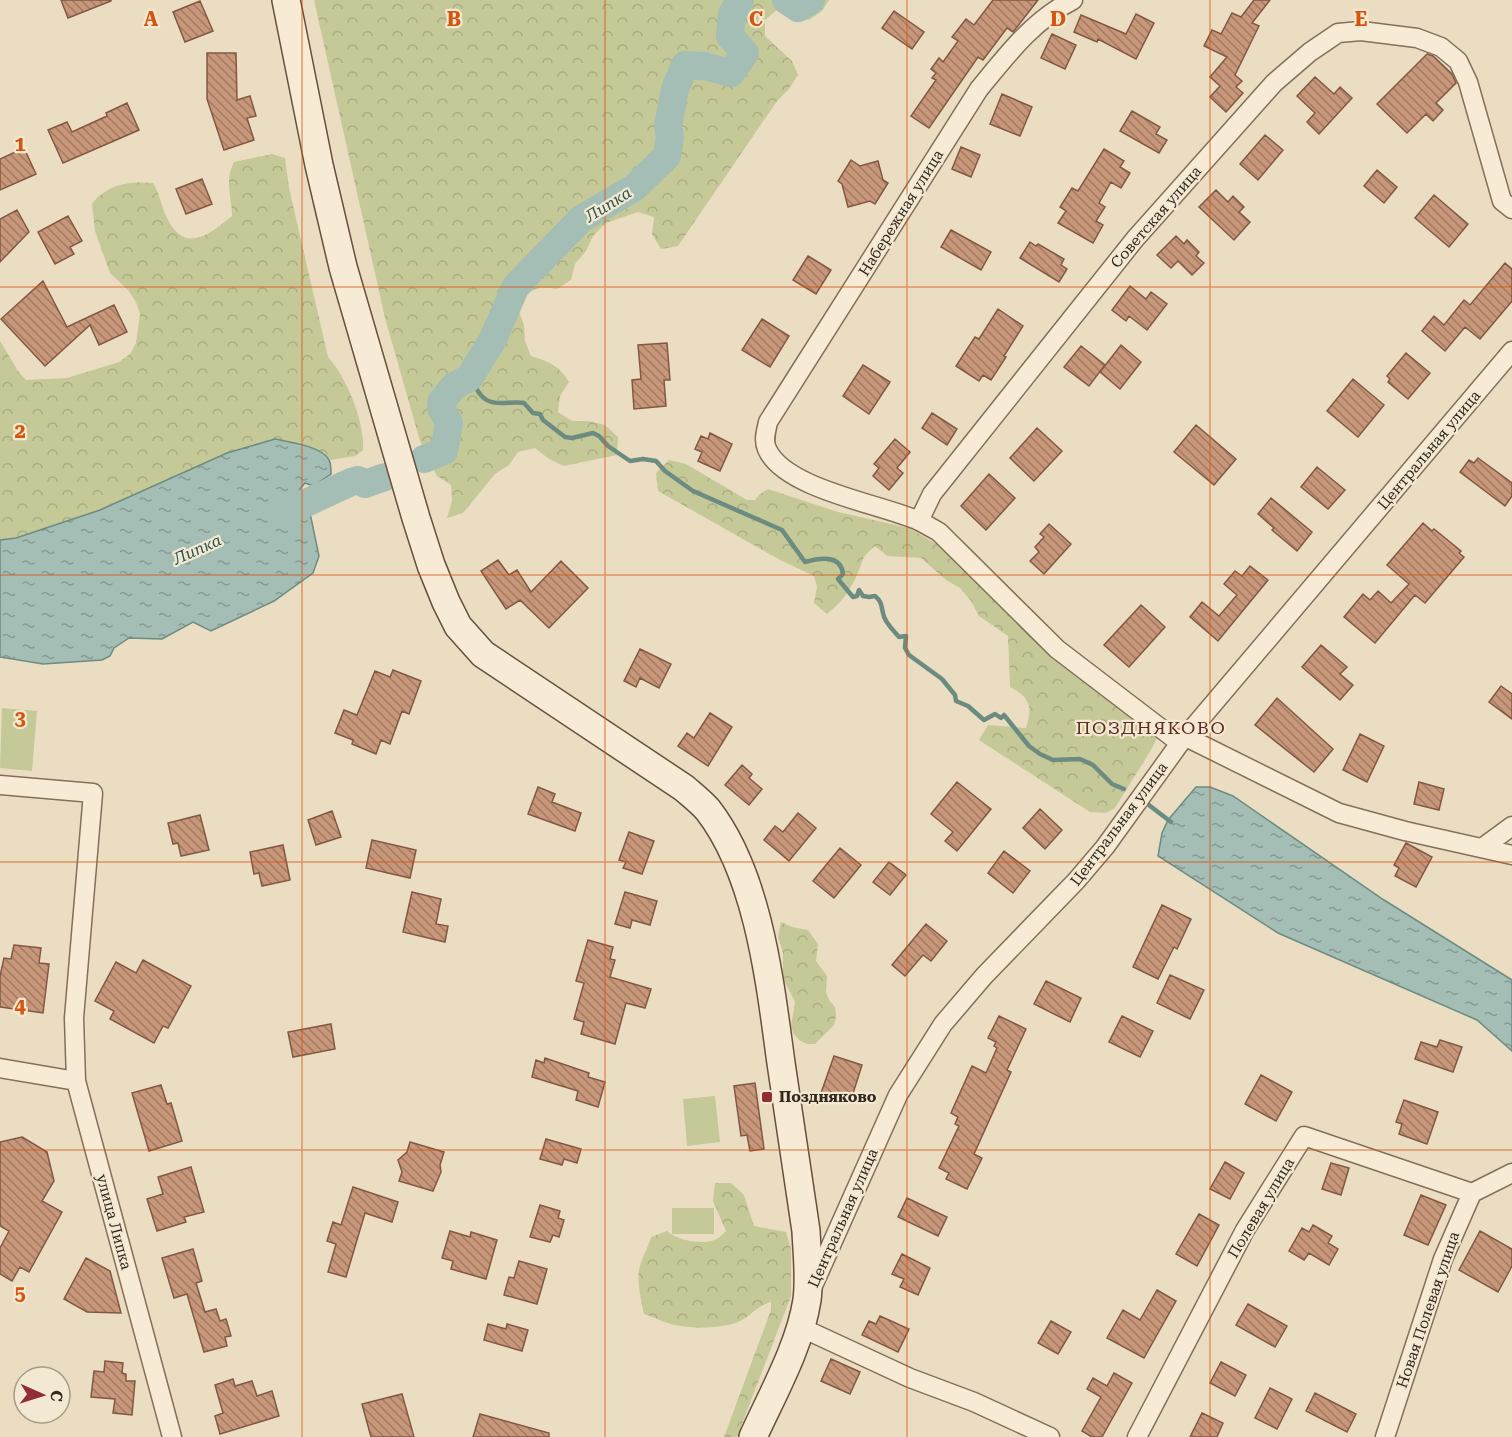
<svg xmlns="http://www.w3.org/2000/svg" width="1512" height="1437" font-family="'Roboto Serif',serif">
  <defs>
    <pattern id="forest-crowns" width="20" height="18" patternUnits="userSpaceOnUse" patternTransform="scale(1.5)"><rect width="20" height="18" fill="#c5c997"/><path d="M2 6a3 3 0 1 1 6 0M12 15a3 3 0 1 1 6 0" fill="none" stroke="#aaad82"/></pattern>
    <pattern id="water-ripples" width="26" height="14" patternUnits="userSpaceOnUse" patternTransform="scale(1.5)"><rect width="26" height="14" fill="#a4beb5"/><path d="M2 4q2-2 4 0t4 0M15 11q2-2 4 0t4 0" fill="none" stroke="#869a93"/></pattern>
    <pattern id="building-back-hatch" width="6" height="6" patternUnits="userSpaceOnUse" patternTransform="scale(1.5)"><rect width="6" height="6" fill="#c8977a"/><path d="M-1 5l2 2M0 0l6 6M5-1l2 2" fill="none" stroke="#a37b63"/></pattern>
  </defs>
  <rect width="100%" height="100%" fill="#ebddc2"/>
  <path fill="url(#forest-crowns)" d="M314,0H829L822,11L809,20L793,17L778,9L765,20V36L792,61L798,75L788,90L777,101L678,246L661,249L652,234L654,217L638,212L606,223L593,236L586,251L575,264L571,280L557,289C534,285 529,290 518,309L524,325L525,341L531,356C548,361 560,366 569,382L560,396L558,412L572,421H588L605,425L618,437L617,455L564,466L549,459L535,448L518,452L509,465L495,474L463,513L447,518L452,501L451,485L437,476L420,441L385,318Z
    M272,154L285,158L289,188L328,357C347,378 365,422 363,450L355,456L330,460L323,453H227L100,510L16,538L0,540V341L18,371L26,380L67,378L119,362L130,354L136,343L140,314L136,302L128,290L110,273L95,231L92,204C107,184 129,181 153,183C160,194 161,206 167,218C185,255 210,234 232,216C232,196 224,181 234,162Z
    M669,460L686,464L747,500H755L760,494L768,489L838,512L909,528L938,545L1054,657L1157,738L1151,750L1115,808L1106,813L1090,812L979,740L988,725L1026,728C1033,706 1030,698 1010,687L1008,636L979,616L971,601L960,588L946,580L921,558L887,556L875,546C859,560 865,558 857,575C850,591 841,603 827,614L814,603L817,587L814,576L780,560L658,491L656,473Z
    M781,922L792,927L808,930L818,944L816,961L827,976L826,992L829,1000L835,1007L836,1016L834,1025L815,1044H807L799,1040L793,1033L791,1026L795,1002L783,978V953L778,937Z
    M715,1183H731L744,1195L754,1226L786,1232L791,1249V1296L737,1437H724L771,1310V1302C758,1306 754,1312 744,1319C728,1329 692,1329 675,1325C664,1323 654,1317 644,1314C641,1299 637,1284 639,1270C641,1259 648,1248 651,1237L667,1231C676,1240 702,1245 714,1240C718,1239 723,1234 726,1231L713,1201Z"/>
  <path fill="#c5c997" d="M2,708L37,711L32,771L0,768Z
    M715,1096L720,1142L687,1146L683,1099Z
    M672,1208H714V1234H672Z"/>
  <path fill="url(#water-ripples)" stroke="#6c8c82" stroke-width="1.5" d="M275,439C289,442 322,446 329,460C331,463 331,470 331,474L313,486L305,483L300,489L299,498L311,496L315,500L314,508L310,513L319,556L313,573L274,601L211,631L193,622L162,639L129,638L114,648L110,656L102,660L43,664L0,657V540L16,538L100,510L227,453Z
    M1196,787H1210L1233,796L1384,900L1512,980V1051L1477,1020L1278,933L1158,856L1162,833L1168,820Z"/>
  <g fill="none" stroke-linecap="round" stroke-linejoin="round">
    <path stroke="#6c8c82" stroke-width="4.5" d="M469,378C475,383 475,388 480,394C491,409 510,400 524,403L533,413L540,414L543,420L565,437L572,438L593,433L599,436L608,446L630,461L643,459L656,461L665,471L693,491L782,530L805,562C819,558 841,554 843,574L838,579L853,597L857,596L859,590L863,596L869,597L875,596C882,602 881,605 883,613C884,622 894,631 899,637L906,636L905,648L909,655L942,679L955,695L956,701L968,706L984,720L995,714L1001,718L1004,715L1029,746L1040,754L1053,760L1080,759L1093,765L1112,784L1124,789
      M1145,802L1171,822"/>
    <path stroke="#a4beb5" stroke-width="28" d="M786,0L798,8L811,0
      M424,459L444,451L449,423L441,408V402L454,386L469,378L492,341L516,286L581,219L634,188L667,156L670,137L668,126L675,89L685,65L704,66L731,73L745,53L730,36L732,14L740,0
      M280,515L351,482L358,480L365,484L385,477"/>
  </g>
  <path fill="url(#building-back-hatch)" stroke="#825842" stroke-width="1.5" d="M61,0H111V1L68,18Z
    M993,0H1038L1013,32L1007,28L983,60L978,57L929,128L911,116L936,80L932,78L936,73L931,69L939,58L943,62L958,41L952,37L966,19L974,25Z
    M1254,0H1270L1252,23L1259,26L1235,75L1242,81L1236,87L1243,93L1226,112L1210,97L1220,86L1210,77L1227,57L1204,46L1212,30L1221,34L1232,13L1241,17Z
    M200,1L213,31L185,42L173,12Z
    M894,11L924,32L912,49L882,28Z
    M1136,14L1154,23L1136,59L1098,39L1097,42L1074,32L1081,15L1126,34Z
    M1052,34L1076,45L1065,69L1041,58Z
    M207,53H236L237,100L250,96L256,116L247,118L254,140L224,150L207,99Z
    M1427,54L1433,56L1452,74L1456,83L1436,103L1443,110L1433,121L1426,114L1407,133L1377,104Z
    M1315,77L1334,94L1340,87L1352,98L1319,134L1307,122L1315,113L1297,96Z
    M1002,94L1032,107L1020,136L990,124Z
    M127,103L139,130L63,163L48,130L67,122L72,132L107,116L106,113Z
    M1132,111L1160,127L1156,134L1167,140L1159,153L1120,131Z
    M1265,135L1283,150L1258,180L1240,164Z
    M961,147L980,155L971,177L952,169Z
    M24,148L36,174L0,190V159Z
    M1104,149L1124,161L1120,167L1130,173L1121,188L1111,182L1099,203L1105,207L1096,221L1103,225L1093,243L1058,223L1066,211L1060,207L1072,188L1078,191Z
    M851,160L860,166L878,161L883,180L888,183L875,204L870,201L848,207L842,184L838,181Z
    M1377,170L1397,187L1384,203L1364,186Z
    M202,179L212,204L186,214L176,189Z
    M1216,190L1228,202L1233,196L1244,207L1239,212L1250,222L1234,240L1199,207Z
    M1434,195L1468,224L1449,247L1415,218Z
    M17,210L29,232L0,262V219Z
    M68,216L82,241L70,247L74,254L55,264L38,232Z
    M951,230L991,252L981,270L941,247Z
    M1176,236L1184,244L1187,240L1199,252L1196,256L1204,263L1192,275L1178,261L1171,268L1157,255Z
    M1030,242L1036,246L1038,244L1064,259L1061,265L1067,269L1059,282L1020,258Z
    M808,256L831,270L816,294L793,280Z
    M1505,263L1512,269V301L1480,339L1465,327L1445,351L1422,331L1434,316L1444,325L1464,300L1470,305Z
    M43,281L67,327L114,305L127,332L99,345L90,325L45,366L1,319Z
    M1130,286L1146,299L1151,292L1167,304L1147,330L1129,316L1126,321L1112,310Z
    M998,309L1023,326L1004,356L1006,357L991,380L983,375L979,381L956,366L975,337L979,339Z
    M762,319L789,336L770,367L742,350Z
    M667,343L670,380H664L666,406L634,409L632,380L641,379L638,345Z
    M1121,345L1141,362L1120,389L1100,372Z
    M1081,346L1105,365L1089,386L1064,367Z
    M1406,353L1430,373L1408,399L1388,382L1390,379L1387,376Z
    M863,365L890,382L869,414L843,396Z
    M1353,379L1384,405L1358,437L1327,411Z
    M932,413L957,429L947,445L922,428Z
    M1196,425L1236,459L1214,485L1174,452Z
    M1037,428L1062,451L1034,481L1010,458Z
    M710,433L732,444L720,471L698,461L702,452L695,449L701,436L708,439Z
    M895,439L910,452L897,468L903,473L889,490L873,476L879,468L874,464Z
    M1478,458L1512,483V496L1505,506L1460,472L1469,460L1474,463Z
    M1317,467L1345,490L1328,509L1301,487Z
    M989,474L1015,498L986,530L961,506Z
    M1271,498L1312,532L1297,551L1272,530L1274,528L1258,514Z
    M1423,523L1432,531L1434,529L1461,551L1459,553L1464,557L1425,603L1415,595L1375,643L1344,617L1363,594L1370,600L1378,591L1391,603L1409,584L1387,565Z
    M1049,524L1071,544L1044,574L1030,561L1039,552L1035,547L1044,537L1040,534Z
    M498,560L509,575L517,570L531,592L561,561L588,588L549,628L520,600L506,609L481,571Z
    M1250,566L1268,580L1218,641L1190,617L1202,602L1219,616L1237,595L1224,584L1235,571L1242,576Z
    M1141,605L1165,627L1129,667L1104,645Z
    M1321,645L1347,667L1340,674L1353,685L1340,700L1302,667Z
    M640,649L671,664L659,688L640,678L636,687L624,681Z
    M393,670L421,681L409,714L402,711L390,744L381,740L376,754L352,744L353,740L335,733L344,710L357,715L375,671L390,677Z
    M1501,686L1512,694V719L1489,702Z
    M1277,698L1333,749L1314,772L1255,725Z
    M710,713L732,727L708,766L678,746L687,733L694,738Z
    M1360,734L1384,746L1367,782L1343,770Z
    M742,765L752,774L749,778L762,789L749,805L725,785Z
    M957,782L991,809L957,851L945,841L953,832L931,814Z
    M1419,782L1444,789L1439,810L1414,804Z
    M538,787L555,794L552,802L581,813L575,831L528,814Z
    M1040,809L1062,830L1045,849L1023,828Z
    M332,811L341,837L316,845L308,820Z
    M798,813L816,828L789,861L764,840L775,826L783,832Z
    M200,815L209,850L181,856L178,843L173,844L168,823Z
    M629,832L654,841L642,874L623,868L626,862L619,860Z
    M372,840L416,850L410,878L366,868Z
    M1406,843L1432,857L1416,887L1395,876L1399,868L1394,865Z
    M283,845L290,880L262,886L259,873L254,874L250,852Z
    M840,848L861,865L834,898L813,881Z
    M1004,851L1030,871L1013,893L988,873Z
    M889,862L906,875L890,895L873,882Z
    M412,892L441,899L436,924L448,926L445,942L403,932Z
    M625,892L657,901L650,925L632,920L630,928L615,924Z
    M1162,905L1191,919L1177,949L1174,947L1158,979L1133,967Z
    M926,924L947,941L931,961L923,955L905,976L892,965Z
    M588,940L613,947L610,959L615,960L610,977L651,989L645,1008L626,1003L615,1044L581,1034L584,1022L574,1019L584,983L576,981Z
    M14,945L41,948L39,963L49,964L43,1013L0,1007V976L4,958L11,959Z
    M143,960L191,986L168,1028L163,1026L154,1043L110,1019L114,1011L95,1001L116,962L136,973Z
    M1170,975L1204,990L1190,1019L1157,1003Z
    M1046,981L1081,998L1070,1022L1034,1004Z
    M999,1016L1026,1029L1007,1070L1011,1072L974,1154L982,1158L967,1189L946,1179L949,1173L939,1168L959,1126L955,1124L958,1117L951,1113L972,1066L986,1073L997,1048L994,1046L996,1042L988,1038Z
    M1122,1016L1153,1031L1140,1057L1109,1042Z
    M331,1024L335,1049L293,1057L288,1032Z
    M1440,1040L1462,1047L1453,1072L1415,1059L1421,1042L1437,1047Z
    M834,1056L862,1065L850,1103L821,1093Z
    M545,1058L589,1073L588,1077L605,1082L598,1107L576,1100L578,1091L532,1077L536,1060L544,1063Z
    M1261,1075L1292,1092L1276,1121L1245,1104Z
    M755,1083L764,1149L750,1151L747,1135L741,1136L734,1086Z
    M161,1085L167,1104L171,1103L182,1141L149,1151L132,1093Z
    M1404,1100L1438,1112L1427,1144L1399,1134L1402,1124L1396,1122Z
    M22,1137L47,1152L54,1181L42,1201L62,1212L29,1272L20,1267L12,1281L0,1274V1248L9,1231L0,1226V1142Z
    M546,1139L581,1149L577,1163L564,1159L562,1165L540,1159Z
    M410,1142L444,1152L440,1165L441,1172L433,1191L399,1181L402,1172L398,1160L407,1152Z
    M1225,1162L1244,1173L1230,1199L1210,1189Z
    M1331,1163L1349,1168L1341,1195L1322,1189Z
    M191,1167L204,1212L184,1217L186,1222L157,1231L147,1199L163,1194L158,1177Z
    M353,1187L398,1202L392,1222L365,1213L346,1277L328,1272L336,1244L327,1241L333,1222L341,1225Z
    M1421,1195L1446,1205L1428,1245L1404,1235Z
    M907,1198L947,1217L938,1236L898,1217Z
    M540,1205L560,1211L558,1218L564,1220L559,1237L553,1235L550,1242L530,1237Z
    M1199,1214L1219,1225L1197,1266L1176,1254Z
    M1313,1225L1332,1236L1328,1243L1338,1249L1329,1265L1309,1253L1304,1260L1289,1251L1302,1228L1309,1232Z
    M450,1231L470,1237L471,1232L497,1240L486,1279L451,1269L453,1261L442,1258Z
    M1480,1231L1512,1249V1266L1498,1292L1459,1270Z
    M193,1249L202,1281L196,1283L205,1312L216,1309L220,1321L226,1319L231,1336L225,1337L227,1346L204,1352L187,1294L174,1298L162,1258Z
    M902,1254L930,1268L918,1295L900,1287L904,1279L892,1274Z
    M86,1258L110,1271L121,1313L87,1312L64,1299Z
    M519,1261L547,1269L537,1304L504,1295L509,1277L514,1278Z
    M1157,1290L1176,1301L1144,1358L1107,1338L1123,1310L1140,1320Z
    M1248,1304L1287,1326L1275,1347L1236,1325Z
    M880,1316L909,1329L898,1352L862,1335L869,1321L876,1324Z
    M1051,1321L1071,1332L1058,1354L1038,1343Z
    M488,1324L506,1329L507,1324L528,1330L522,1351L484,1340Z
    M831,1359L860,1372L850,1394L821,1381Z
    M105,1361L123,1363L122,1373L126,1374V1381H135L132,1415L113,1413L115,1399L91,1397L94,1371L104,1372Z
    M1221,1362L1246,1375L1235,1396L1210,1383Z
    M1114,1373L1132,1383L1102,1437H1092L1082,1431L1101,1397L1087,1389L1093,1378L1107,1386Z
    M233,1379L235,1386L252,1381L257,1396L272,1391L279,1416L220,1434L215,1416L223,1413L215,1385Z
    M1270,1388L1292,1399L1277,1429L1255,1418Z
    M1315,1393L1356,1414L1347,1432L1306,1411Z
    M402,1394L414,1437H371L362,1404Z
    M1202,1413L1223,1423L1217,1437H1190Z
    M480,1414L549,1433V1437H473Z"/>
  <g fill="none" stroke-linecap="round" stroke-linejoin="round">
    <g stroke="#846f5a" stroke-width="21">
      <path id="street" d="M1073,0C1033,20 1007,55 979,89L768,422C766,432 763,440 767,449C784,489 881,504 919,521C925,524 932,528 939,532L1057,649L1180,743
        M919,521L932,494L1135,239L1274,83L1310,52L1338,33L1361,31L1417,38L1441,47L1458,61L1468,82L1502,201L1512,209
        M1186,737L1339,813L1405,831L1512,855
        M0,785L93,793L74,1018L76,1081
        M1482,848L1512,826
        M0,1068L76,1081L172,1437
        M812,1288L898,1095L943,1024L984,976L1076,881L1105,847L1180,743L1512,351
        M800,1327L910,1378L974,1402L1050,1437
        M1137,1437L1245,1230L1304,1136L1472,1193
        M1385,1437L1443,1259L1472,1193L1512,1173"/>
    </g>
    <g stroke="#66503e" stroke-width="30">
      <path id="secondary" d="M286,0L319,165L343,267L416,518L431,565L446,602L458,626L483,654L684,788C692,795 701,802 708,810C759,876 770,983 781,1063C789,1119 798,1175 806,1231C807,1254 810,1277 807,1300C800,1346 772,1395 753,1437"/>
    </g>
    <use href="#street" stroke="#f7ebd5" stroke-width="18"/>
    <use href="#secondary" stroke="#f7ebd5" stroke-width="27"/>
  </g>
  <path fill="none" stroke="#d6540e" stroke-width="1.5" stroke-opacity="0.55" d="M302,0V1437M605,0V1437M907,0V1437M1210,0V1437M0,287H1512M0,575H1512M0,862H1512M0,1150H1512"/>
  <rect fill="#902e33" stroke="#f3e8d1" stroke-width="2" x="761" y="1091" width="12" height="12" rx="3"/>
  <g text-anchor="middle" stroke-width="4.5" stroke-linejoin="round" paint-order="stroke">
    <g font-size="15" fill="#35281e" stroke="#f3e8d1">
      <text transform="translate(901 213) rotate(-58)" y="5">Набережная улица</text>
      <text transform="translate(1156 217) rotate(-49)" y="5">Советская улица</text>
      <text transform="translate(1429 450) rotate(-50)" y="5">Центральная улица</text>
      <text transform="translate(1119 824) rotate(-53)" y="5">Центральная улица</text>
      <text transform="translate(1261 1208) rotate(-59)" y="5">Полевая улица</text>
      <text transform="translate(843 1218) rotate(-66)" y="5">Центральная улица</text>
      <text transform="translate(114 1222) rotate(75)" y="5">улица Липка</text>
      <text transform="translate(1428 1310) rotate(-71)" y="5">Новая Полевая улица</text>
    </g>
    <g font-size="15" font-weight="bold" fill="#35281e" stroke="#f3e8d1" text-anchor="start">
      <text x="779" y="1102">Поздняково</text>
    </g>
    <g font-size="16" font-style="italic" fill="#2e5450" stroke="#f3e8d1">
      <text transform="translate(608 204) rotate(-32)" y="6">Липка</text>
      <text transform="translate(197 549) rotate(-24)" y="6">Липка</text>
    </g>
    <g font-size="18" letter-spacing="1.5" fill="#5f2a20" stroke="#f3e8d1">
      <text x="1151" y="734">ПОЗДНЯКОВО</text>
    </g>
  </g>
  <g font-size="20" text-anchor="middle" font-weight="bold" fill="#d6540e" stroke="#f3e8d1" stroke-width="4.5" stroke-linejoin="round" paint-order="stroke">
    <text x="151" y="26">A</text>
    <text x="454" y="26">B</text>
    <text x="756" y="26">C</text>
    <text x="1058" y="26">D</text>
    <text x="1361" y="26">E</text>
    <text x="20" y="151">1</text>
    <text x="20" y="438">2</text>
    <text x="20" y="725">3</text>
    <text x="20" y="1013">4</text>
    <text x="20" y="1300">5</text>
  </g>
  <g transform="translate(42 1395) rotate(93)"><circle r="28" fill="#f3e8d1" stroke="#a79b89" stroke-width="1.5"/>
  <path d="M0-4.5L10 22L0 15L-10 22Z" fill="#902e33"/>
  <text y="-9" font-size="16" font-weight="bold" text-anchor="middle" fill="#35281e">С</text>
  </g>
</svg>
